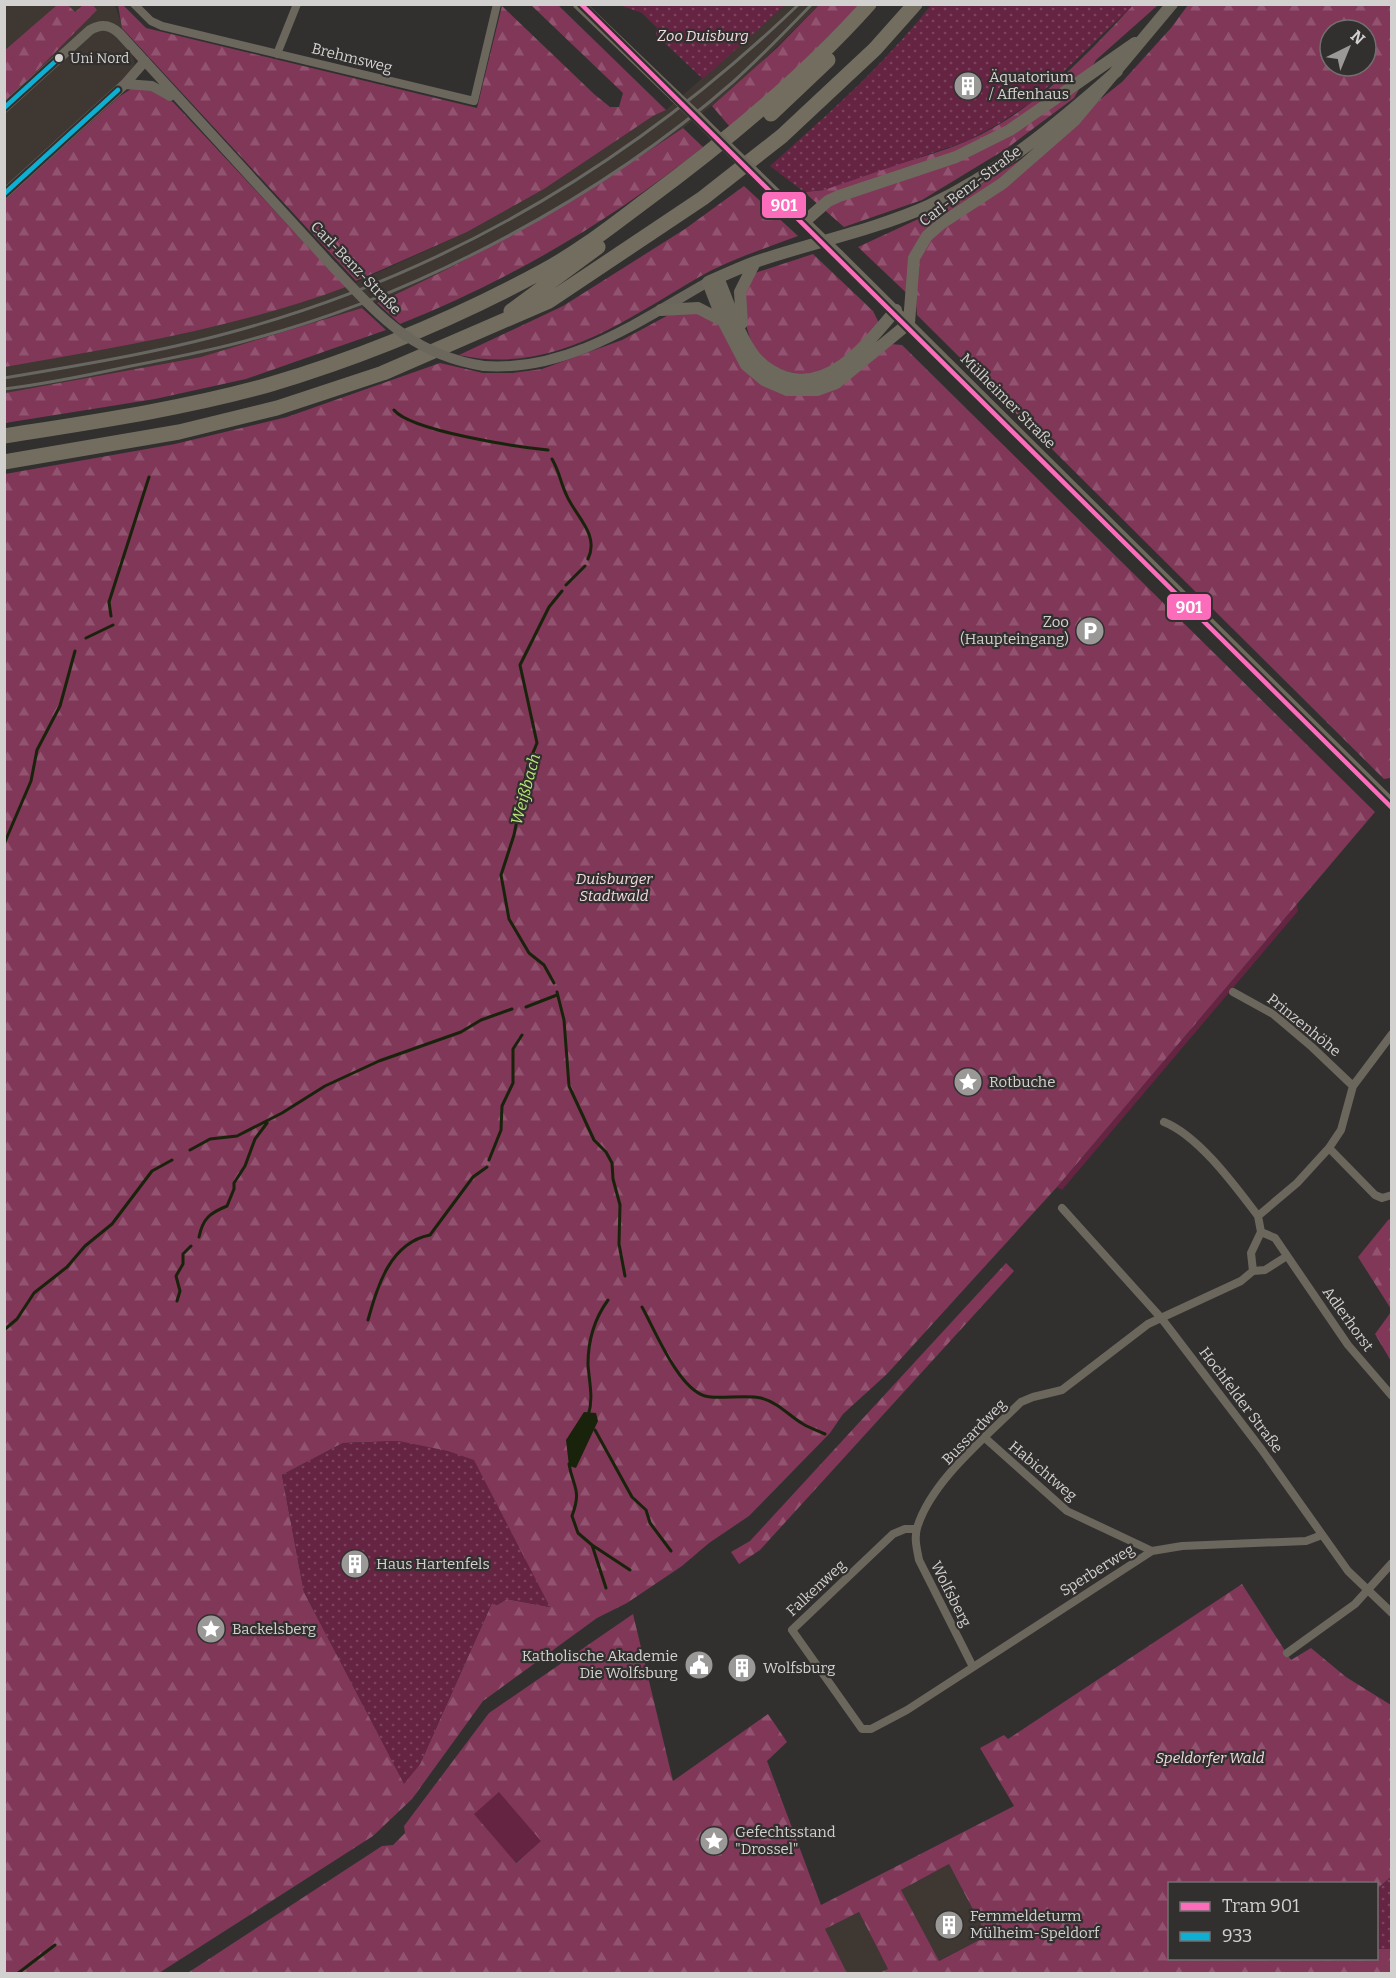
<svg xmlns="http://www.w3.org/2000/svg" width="1396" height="1978" font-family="Bitter,serif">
  <defs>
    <pattern id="forest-firs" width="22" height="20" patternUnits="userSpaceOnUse" patternTransform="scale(1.5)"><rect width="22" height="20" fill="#803758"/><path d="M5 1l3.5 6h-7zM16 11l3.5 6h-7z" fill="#91536f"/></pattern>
    <pattern id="park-dots" width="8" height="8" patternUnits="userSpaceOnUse" patternTransform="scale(1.5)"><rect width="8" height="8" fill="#662443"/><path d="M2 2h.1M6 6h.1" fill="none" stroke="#7b435d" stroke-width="1.8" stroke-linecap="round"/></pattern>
  </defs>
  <rect width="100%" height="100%" fill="#31302f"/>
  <path fill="#3e3732" d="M5,5H115L135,63L120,96L5,200Z
    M785,5H819L737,86L683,128L557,210L428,280L345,315L201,357L5,393V367L90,352L250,317L346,287L467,232L544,189L653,116L666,110Z
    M949,1864L987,1936L938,1961L901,1890Z
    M859,1912L888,1969L879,1973H847L825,1929Z"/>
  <path fill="#662443" d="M1297,904L1298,911L1062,1190L1057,1187Z
    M500,1791L542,1841L515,1863L473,1813Z"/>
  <path fill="url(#forest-firs)" fill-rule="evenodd" d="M57,5H68L75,12L83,5H93L97,10L5,103L4,51Z
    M118,5H123L146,28L477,108L502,6L594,94L610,107H619L623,93L531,5H558L666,110L653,116L544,189L467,232L356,281L122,28Z
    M819,5H860L796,69L730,127L712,106L777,48Z
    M1133,5H1158L1096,60L1074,98L1006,149L922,200L844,227L804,192L824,190C869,168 921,161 967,141C1032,113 1086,56 1133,5Z
    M1188,5H1391L1390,778L1384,779L917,315L916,302L858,247L942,208L1035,151L1122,82L1171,28ZM1330,30H1366V66H1330Z
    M131,89H148L173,102L346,287C236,328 119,347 5,367L4,200L120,96Z
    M683,128L703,147C612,220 509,281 400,324L377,303C485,254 585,194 683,128Z
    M744,186L798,236C766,248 731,259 701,276C625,320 552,376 459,355L563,306L685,229Z
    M813,254L873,311L879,323C862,340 845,361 823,371C810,376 795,374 782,370C751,359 741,324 746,293C747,287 752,279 755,273Z
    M362,308L386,330L246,379L155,399L5,423V393L201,357Z
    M674,312H696L712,320L719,326L738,359L809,395L891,344L902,345L1375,812L1057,1187L887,1374L843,1414L830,1433L749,1516L709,1543L682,1566L627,1603L597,1618L483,1701L412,1799L373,1836L159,1973L5,1974V474L175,444L287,417L440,363L483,373H512L542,369L622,340ZM399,1441L550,1607L507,1599L497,1605L492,1603L420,1764L404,1783L304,1592L282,1475L343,1443Z
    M1389,1219L1392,1222L1391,1309L1358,1257Z
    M1006,1263L1014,1271L760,1550L739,1564L731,1552L750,1541Z
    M1391,1312V1361L1375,1334Z
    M1242,1584L1291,1660L1311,1648L1346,1677L1391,1705V1877L1377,1889L1376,1884H1170V1958H1376L1377,1949H1391V1973H879L888,1969L859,1912L825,1929L847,1973L186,1974L382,1846L393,1845L405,1833L404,1826L489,1713L633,1614L673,1781L768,1714L787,1742L767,1761L821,1905L1014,1806L980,1748L1004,1735L1008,1739ZM499,1792L541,1841L516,1863L474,1814ZM949,1864L987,1936L939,1961L901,1890Z"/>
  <path fill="url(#park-dots)" d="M619,5L785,4V5L703,79L656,35L657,28L642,13Z
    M931,5H1133L1033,101L1000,123L967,141L824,190L804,192L770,166C827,115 884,65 931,5Z
    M399,1441L448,1451L474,1460L550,1607L507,1599L497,1605L492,1603L420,1764L404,1784L304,1592L282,1475L343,1443Z
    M1391,1877V1949H1377V1889Z"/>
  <path fill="#19230b" d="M584,1412L596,1413L598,1421L576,1468L569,1466L566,1440Z"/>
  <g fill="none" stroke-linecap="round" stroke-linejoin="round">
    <path stroke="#19230b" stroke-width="3" d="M394,410C411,431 518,447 548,450
      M552,459C560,473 560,481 566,494C575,516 600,534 588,559
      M566,585L585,566
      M111,616L109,602L149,477
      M86,638L113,625
      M4,844L31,781L37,750L60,706L75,651
      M554,983L544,965L529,953L509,919L501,875L514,835L528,765L537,743L520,665L549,607L562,591
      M557,992L564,1020L569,1086L594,1140L606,1152L612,1163L613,1179L620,1205L619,1244L625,1276
      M526,1007L557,995
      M190,1150L210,1139L237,1136L282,1113L325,1086L379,1061L461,1032L481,1020L512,1009
      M489,1160L501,1130L502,1106L513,1083V1049L522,1035
      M199,1237C203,1218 210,1213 227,1206L234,1189V1183L245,1166L255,1139L267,1123
      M177,1301L180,1291L176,1276L183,1264V1254L191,1246
      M642,1307C655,1330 678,1388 705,1396C718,1400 744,1394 761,1398C779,1403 788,1415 803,1424C810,1428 818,1431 825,1434
      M368,1320C378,1285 390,1243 430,1235L473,1177L487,1167
      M4,1330L17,1319L34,1293L67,1267L85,1246L112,1224L152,1171L172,1160
      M588,1416C594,1398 589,1382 588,1364C588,1341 595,1318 608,1300
      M595,1430L632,1497L646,1510L650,1523L671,1551
      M569,1464C573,1488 582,1489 572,1516L578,1533L592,1545L606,1588
      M592,1545L630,1570
      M17,1974L55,1945"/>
    <path stroke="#6b675c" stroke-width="8" d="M134,4L151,21L162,26L474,101L497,4
      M277,54L297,4
      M1233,992L1273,1014L1312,1047L1353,1086
      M1164,1122C1199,1136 1235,1186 1258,1216
      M1329,1148L1375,1195L1382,1198L1392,1195
      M1062,1208L1162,1319L1262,1450L1348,1571L1392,1613
      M1261,1232L1275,1238L1348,1345L1392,1396
      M1253,1271L1265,1270L1287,1256
      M985,1438L1067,1511L1152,1551
      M916,1529H905L893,1534L792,1630L862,1729H871L907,1710L1152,1551L1182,1546L1306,1541L1322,1535
      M1287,1653L1355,1604L1392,1563
      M973,1667L919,1560C917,1549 914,1539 917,1528C931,1481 986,1437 1021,1402L1033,1397L1062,1390L1148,1324L1241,1281L1253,1271L1251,1253L1261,1232L1258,1216L1297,1183L1329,1148L1341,1130L1353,1086L1392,1034"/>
    <path stroke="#6b675c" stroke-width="10" d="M125,84L152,86L170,96
      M4,108L90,30C102,23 111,25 120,34L333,267
      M4,194L125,84L145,61
      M484,366C568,372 639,321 708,282"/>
    <path stroke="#6d695d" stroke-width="12" d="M579,4L676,97
      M1117,71C1058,123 999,173 928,206C874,230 814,242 758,261C741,267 724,275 708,282L723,321L746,365L764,380L787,390H817L836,383L909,323L914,258L927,236L942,223L1003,183L1075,120L1172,4
      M698,118L714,134
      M756,175L809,227
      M804,222L828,201L839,196L956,157L1010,130L1135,43
      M838,255L1392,805
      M718,278C729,303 738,335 755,357C763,366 773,373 785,377C832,392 869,341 896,310
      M661,310L698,308L723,321
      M742,323L740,292L755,262"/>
    <path stroke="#726d5f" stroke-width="15" d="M771,114L828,60
      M511,311L598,247
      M4,436C92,422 182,409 268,385C362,357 456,318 543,271C579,252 613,225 645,201C725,142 803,78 869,4
      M4,462L179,432L277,408L383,373L549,301L703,198L782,136L875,49L915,4"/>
    <path stroke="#676660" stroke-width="3" d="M4,378C88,364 172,350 253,326C463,265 642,155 799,4
      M4,389C47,384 89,375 131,366C173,358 215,350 256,338C423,293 603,196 733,82C761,57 786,31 812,4"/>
    <path stroke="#6b675c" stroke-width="10" d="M333,267C380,317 413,355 484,366"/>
    <path stroke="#6d695d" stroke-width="12" d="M676,97L698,118
      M714,134L756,175
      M810,228L838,255"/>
    <g stroke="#32302e" stroke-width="9">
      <path id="bus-1" d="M4,108L59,58
        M4,194L118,90"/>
    </g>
    <use href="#bus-1" stroke="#0dafd3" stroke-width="4.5"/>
    <g stroke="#32302e" stroke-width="9">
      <path id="tram-1" d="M581,4L1392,808"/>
    </g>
    <use href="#tram-1" stroke="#fb6dba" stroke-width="4.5"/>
  </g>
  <defs>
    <g id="building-disc" transform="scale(1.5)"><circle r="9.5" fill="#9a9998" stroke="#32302e"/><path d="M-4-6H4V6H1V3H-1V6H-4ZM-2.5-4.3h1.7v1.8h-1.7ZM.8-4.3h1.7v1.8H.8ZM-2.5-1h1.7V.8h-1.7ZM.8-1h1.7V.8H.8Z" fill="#fff"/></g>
    <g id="parking-disc" transform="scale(1.5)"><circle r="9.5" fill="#9a9998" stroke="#32302e"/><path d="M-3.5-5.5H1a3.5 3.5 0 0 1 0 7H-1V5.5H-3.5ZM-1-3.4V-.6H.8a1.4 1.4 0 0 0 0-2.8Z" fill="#fff"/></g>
    <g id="sight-disc" transform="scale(1.5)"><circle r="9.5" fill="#9a9998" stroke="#32302e"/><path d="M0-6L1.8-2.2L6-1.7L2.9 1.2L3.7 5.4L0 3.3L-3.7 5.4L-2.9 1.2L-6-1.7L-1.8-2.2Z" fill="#fff"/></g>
    <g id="civic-disc" transform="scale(1.5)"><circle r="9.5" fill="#9a9998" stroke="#32302e"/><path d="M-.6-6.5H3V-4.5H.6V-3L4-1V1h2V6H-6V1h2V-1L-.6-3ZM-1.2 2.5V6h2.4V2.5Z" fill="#fff"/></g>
  </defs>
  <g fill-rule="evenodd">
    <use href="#building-disc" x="968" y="86"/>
    <use href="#parking-disc" x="1090" y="631"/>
    <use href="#sight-disc" x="968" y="1082"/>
    <use href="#building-disc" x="355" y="1564"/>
    <use href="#sight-disc" x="211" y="1629"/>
    <use href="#civic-disc" x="699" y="1665"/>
    <use href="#building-disc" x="742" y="1668"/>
    <use href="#sight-disc" x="714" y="1841"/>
    <use href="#building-disc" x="949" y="1925"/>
  </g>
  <circle fill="#d3d1d0" stroke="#32302e" stroke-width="2" cx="59" cy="58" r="5"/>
  <g text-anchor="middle" stroke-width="4.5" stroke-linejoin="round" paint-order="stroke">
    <g font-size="14" fill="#d3d1d0" stroke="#32302e" text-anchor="start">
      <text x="70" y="63">Uni Nord</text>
    </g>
    <g font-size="15" font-style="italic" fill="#f3dae3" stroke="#32302e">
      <text x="703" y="41">Zoo Duisburg</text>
      <text x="614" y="884">Duisburger<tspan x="614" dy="17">Stadtwald</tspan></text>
      <text x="1210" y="1763">Speldorfer Wald</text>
    </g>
    <g font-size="15" fill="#d3d1d0" stroke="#32302e">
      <text transform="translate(352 58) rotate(14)" y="5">Brehmsweg</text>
      <text transform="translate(970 186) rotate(-37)" y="5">Carl-Benz-Straße</text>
      <text transform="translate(356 268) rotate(46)" y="5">Carl-Benz-Straße</text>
      <text transform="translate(1008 401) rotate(45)" y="5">Mülheimer Straße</text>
      <text transform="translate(1304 1025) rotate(39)" y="5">Prinzenhöhe</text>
      <text transform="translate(1348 1319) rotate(54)" y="5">Adlerhorst</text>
      <text transform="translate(1241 1400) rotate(53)" y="5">Hochfelder Straße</text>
      <text transform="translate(974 1432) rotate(-46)" y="5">Bussardweg</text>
      <text transform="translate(1043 1471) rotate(40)" y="5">Habichtweg</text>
      <text transform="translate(1097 1570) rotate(-32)" y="5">Sperberweg</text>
      <text transform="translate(816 1588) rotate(-43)" y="5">Falkenweg</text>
      <text transform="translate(951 1594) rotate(63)" y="5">Wolfsberg</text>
    </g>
    <g font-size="15" fill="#d3d1d0" stroke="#32302e" text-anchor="start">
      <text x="989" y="82">Äquatorium<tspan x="989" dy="17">/ Affenhaus</tspan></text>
      <text x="1069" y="627" text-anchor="end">Zoo<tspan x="1069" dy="17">(Haupteingang)</tspan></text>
      <text x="989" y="1087">Rotbuche</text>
      <text x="376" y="1569">Haus Hartenfels</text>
      <text x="232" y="1634">Backelsberg</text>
      <text x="678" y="1661" text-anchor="end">Katholische Akademie<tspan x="678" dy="17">Die Wolfsburg</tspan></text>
      <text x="763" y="1673">Wolfsburg</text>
      <text x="735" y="1837">Gefechtsstand<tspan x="735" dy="17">"Drossel"</tspan></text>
      <text x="970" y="1921">Fernmeldeturm<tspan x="970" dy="17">Mülheim-Speldorf</tspan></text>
    </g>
    <g font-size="16" font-style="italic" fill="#b7e877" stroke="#32302e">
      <text transform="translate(525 789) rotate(-75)" y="6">Weißbach</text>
    </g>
  </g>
  <g stroke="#32302e" stroke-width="2">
    <rect x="761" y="191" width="46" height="28" rx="6" fill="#fb6dba"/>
    <rect x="1166" y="593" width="46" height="28" rx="6" fill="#fb6dba"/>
  </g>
  <g font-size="16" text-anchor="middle" font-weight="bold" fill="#fff">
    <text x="784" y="211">901</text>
    <text x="1189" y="613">901</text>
  </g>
  <rect width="1396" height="1978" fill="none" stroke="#d3d1d0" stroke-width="12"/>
  <rect x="1168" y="1882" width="210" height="78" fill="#32302e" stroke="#72706f" stroke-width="1.5"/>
  <rect x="1180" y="1902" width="30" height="9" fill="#fb6dba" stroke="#72706f" stroke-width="1.5"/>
  <text x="1222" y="1912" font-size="18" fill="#d3d1d0">Tram 901</text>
  <rect x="1180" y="1932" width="30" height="9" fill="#0dafd3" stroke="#72706f" stroke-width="1.5"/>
  <text x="1222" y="1942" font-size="18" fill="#d3d1d0">933</text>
  <g transform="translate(1348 48) rotate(43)"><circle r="28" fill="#32302e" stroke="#72706f" stroke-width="1.5"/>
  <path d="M0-4.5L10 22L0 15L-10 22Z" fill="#9a9998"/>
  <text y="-9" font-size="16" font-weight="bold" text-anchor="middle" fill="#d3d1d0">N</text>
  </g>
</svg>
